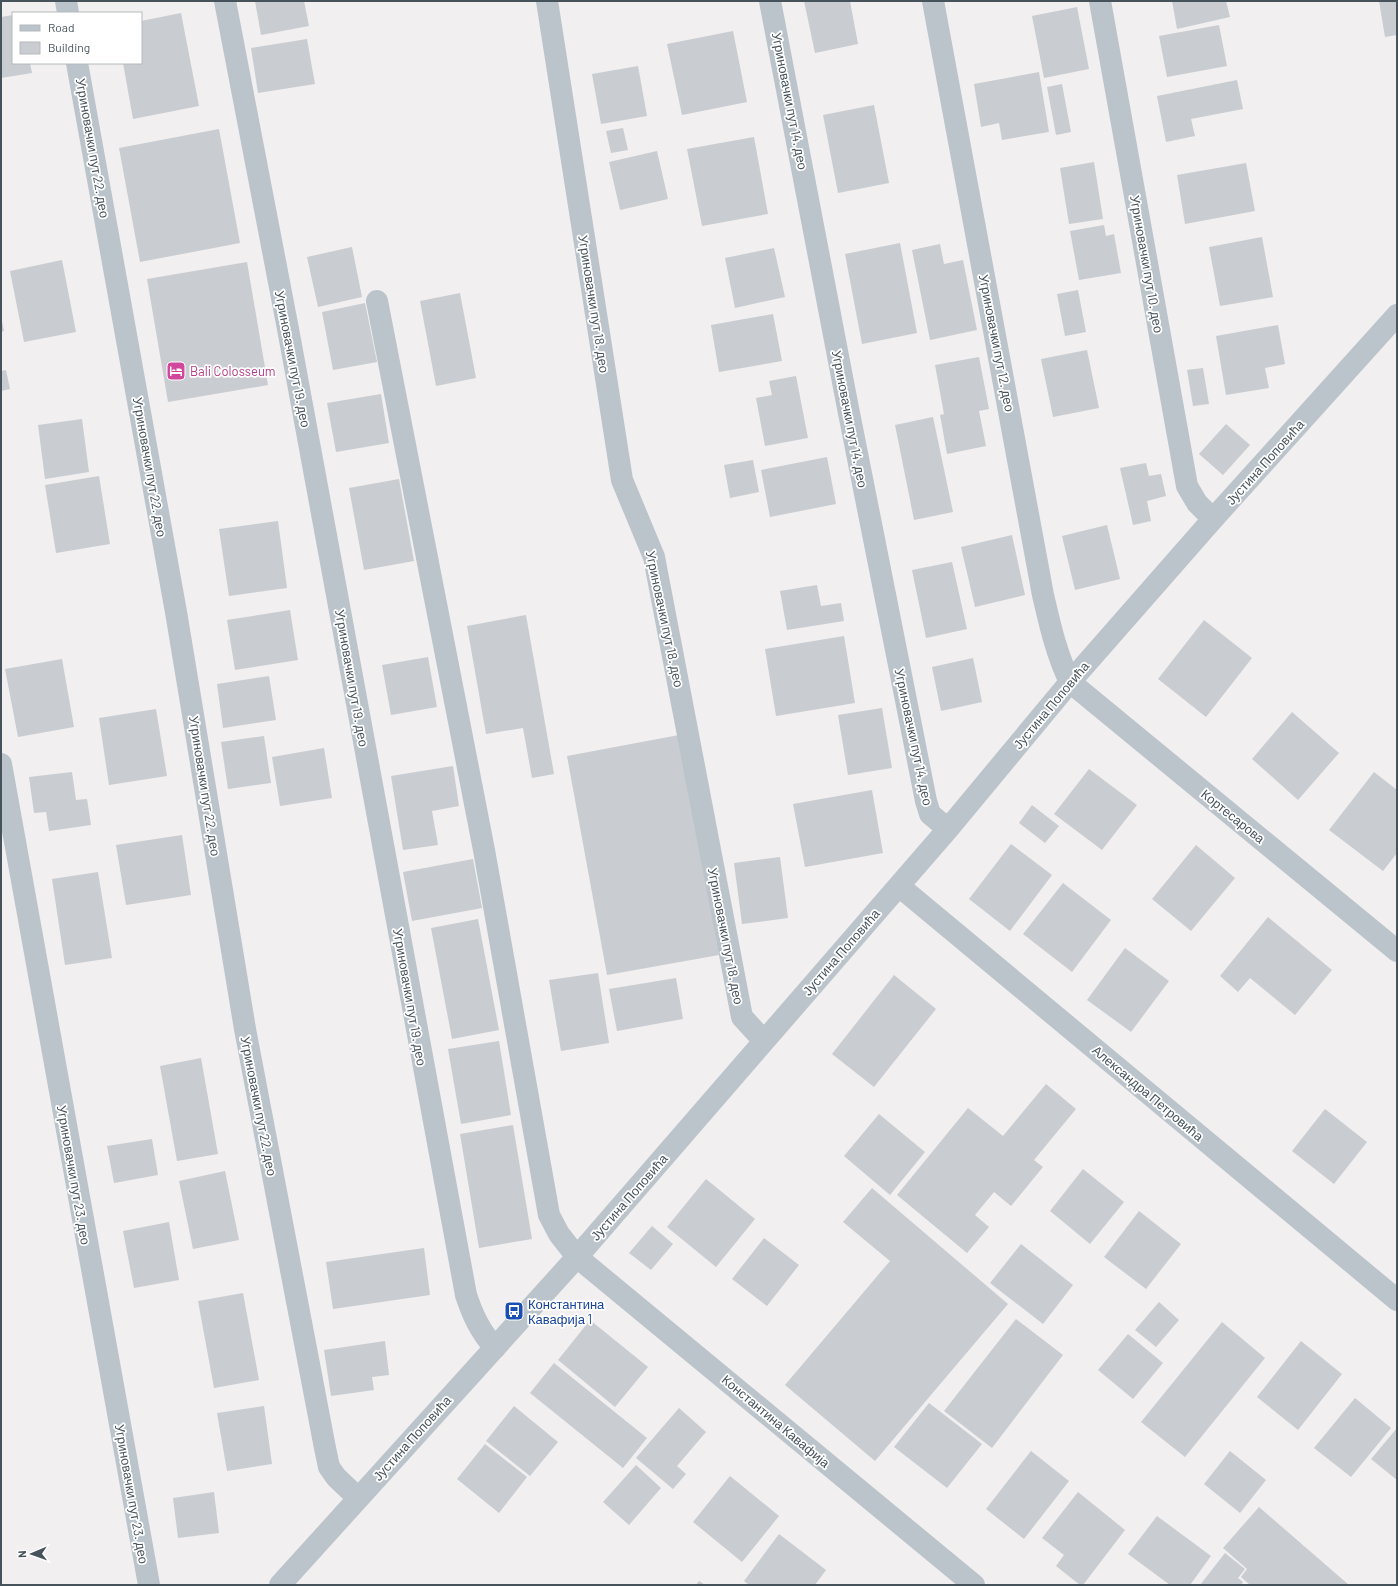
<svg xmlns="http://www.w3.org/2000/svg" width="1398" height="1586" font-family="Barlow,sans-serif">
  <rect width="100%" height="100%" fill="#f1efef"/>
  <path fill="#c9ccd1" d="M255,1H304L309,26L261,35Z
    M804,1H850L858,44L815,53Z
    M1172,1H1226L1230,17L1177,29Z
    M1379,1H1397V35L1385,37Z
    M1077,7L1089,69L1044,78L1032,16Z
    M181,13L199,106L133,119L123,63H141V21Z
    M13,15V63H30L32,73L1,78V17Z
    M1219,25L1227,66L1167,77L1159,36Z
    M733,31L747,102L682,115L667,44Z
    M307,39L315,84L258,93L251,48Z
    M638,66L647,116L601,124L592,74Z
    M1039,72L1049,132L1002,140L999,123L981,127L974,84Z
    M1237,80L1243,109L1191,119L1195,136L1166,142L1157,96Z
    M1062,84L1071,132L1056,135L1047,87Z
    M874,105L889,183L838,193L823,115Z
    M623,128L628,150L611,153L606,131Z
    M219,129L240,243L140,262L119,148Z
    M754,137L768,214L702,226L687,149Z
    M657,151L668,199L620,210L609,162Z
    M1094,162L1103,219L1069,224L1060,168Z
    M1246,163L1255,211L1185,224L1177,175Z
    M1104,225L1106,236L1114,234L1121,273L1079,280L1070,231Z
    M1262,237L1273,297L1220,306L1209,247Z
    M900,243L917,333L862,344L845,254Z
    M940,244L944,264L963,260L977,330L930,340L912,250Z
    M352,247L362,297L318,307L307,257Z
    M774,248L785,297L735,308L725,258Z
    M62,260L76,332L24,342L10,271Z
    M247,262L268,385L168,402L147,279Z
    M1078,290L1086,332L1065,336L1057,294Z
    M460,293L476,378L436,386L420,301Z
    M365,303L377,362L333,370L322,312Z
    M773,314L782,361L719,372L711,325Z
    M1,317L4,331L1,332Z
    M1278,325L1285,364L1265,368L1269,388L1226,395L1216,336Z
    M1087,350L1099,408L1053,417L1041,359Z
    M979,357L989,409L979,411L986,446L947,454L940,415L944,414L935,365Z
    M1203,368L1209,404L1193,406L1187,370Z
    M6,370L10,389L1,391V371Z
    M796,376L808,438L765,446L756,398L772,395L769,381Z
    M381,394L389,443L336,452L327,403Z
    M933,417L953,512L914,520L895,425Z
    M82,419L89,472L45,479L38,425Z
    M1226,424L1250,445L1223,475L1199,454Z
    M827,457L836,504L770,517L761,470Z
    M753,460L759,492L730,498L724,465Z
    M1146,463L1149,476L1161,474L1166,496L1147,501L1151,521L1133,525L1120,468Z
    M99,476L110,544L56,553L45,485Z
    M399,479L414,561L364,570L349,488Z
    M278,521L287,588L229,596L219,529Z
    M1107,525L1120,579L1075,590L1062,536Z
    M1012,535L1025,595L975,607L961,547Z
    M952,562L967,629L926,638L912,570Z
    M817,585L821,606L841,603L844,621L787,630L780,591Z
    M290,610L298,660L235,670L227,620Z
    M526,615L554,774L532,778L523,728L486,734L467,626Z
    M1204,620L1252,658L1206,717L1158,679Z
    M844,636L855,703L776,716L765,649Z
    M428,657L437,707L391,715L382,665Z
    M973,658L982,702L941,711L932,667Z
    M62,659L74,727L18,737L5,669Z
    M269,676L276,720L223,728L217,684Z
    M882,708L892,768L848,775L838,715Z
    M156,709L167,776L109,785L99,718Z
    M1292,712L1339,753L1298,800L1252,759Z
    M679,735L719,955L607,975L567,756Z
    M264,736L271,783L228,789L221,742Z
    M324,748L332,798L280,806L272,757Z
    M453,766L459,806L432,811L438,845L403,850L391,776Z
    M1089,769L1137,805L1102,850L1054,814Z
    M72,772L76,800L87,799L91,825L49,831L46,812L34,813L29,777Z
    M1374,772L1397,790V853L1383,871L1329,830Z
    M872,790L883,853L805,867L793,804Z
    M1032,805L1059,826L1045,843L1019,823Z
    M182,835L191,895L126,905L116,845Z
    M1011,844L1052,875L1010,931L969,899Z
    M1196,845L1235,878L1191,931L1152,899Z
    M780,857L788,918L742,924L734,863Z
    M473,859L482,908L412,921L403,872Z
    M98,872L112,958L65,965L52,879Z
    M1063,883L1111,920L1072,972L1023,934Z
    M1268,917L1332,970L1295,1015L1250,978L1238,992L1220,976Z
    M478,919L499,1030L452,1039L431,928Z
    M1125,948L1169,981L1131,1032L1087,1000Z
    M598,973L609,1043L561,1051L549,980Z
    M894,975L936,1009L874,1087L832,1054Z
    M676,978L683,1019L617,1031L609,989Z
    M499,1041L511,1115L461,1124L448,1049Z
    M201,1058L218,1154L177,1161L160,1066Z
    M1046,1084L1076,1109L1034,1160L1043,1167L1011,1206L994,1192L975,1215L989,1227L967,1253L897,1195L968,1108L1003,1136Z
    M1325,1109L1367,1142L1334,1184L1292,1151Z
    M879,1114L925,1152L890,1195L844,1156Z
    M513,1125L532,1239L479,1248L460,1134Z
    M152,1139L158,1175L114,1183L107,1146Z
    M1083,1169L1124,1202L1090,1244L1050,1211Z
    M225,1171L239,1240L193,1249L179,1181Z
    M706,1179L755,1219L716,1267L667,1227Z
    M872,1188L1008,1304L875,1461L785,1385L890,1261L843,1222Z
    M1139,1211L1181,1244L1146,1289L1104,1257Z
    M169,1222L179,1280L134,1288L123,1231Z
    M652,1226L673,1244L651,1270L629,1253Z
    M764,1238L799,1265L767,1306L732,1279Z
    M1021,1244L1073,1285L1043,1324L990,1283Z
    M424,1248L430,1295L333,1309L326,1262Z
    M243,1293L259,1380L214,1388L198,1301Z
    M1159,1302L1179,1320L1156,1347L1135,1330Z
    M1016,1319L1063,1355L992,1448L944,1411Z
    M590,1320L648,1367L615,1407L558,1360Z
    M1222,1322L1265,1358L1185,1457L1141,1422Z
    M1128,1334L1163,1363L1133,1399L1098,1370Z
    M385,1341L389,1375L372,1377L374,1390L331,1396L324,1350Z
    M1301,1341L1342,1374L1298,1430L1257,1397Z
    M554,1363L647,1438L623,1468L530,1393Z
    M1355,1398L1391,1428L1351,1477L1314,1448Z
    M929,1403L982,1444L947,1488L894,1447Z
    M264,1406L272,1464L227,1471L217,1413Z
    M514,1406L558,1442L530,1476L486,1441Z
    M679,1408L706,1432L677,1466L686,1474L673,1489L636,1458Z
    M1397,1428V1480L1371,1459Z
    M485,1444L527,1477L499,1513L457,1479Z
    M1031,1451L1069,1481L1024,1539L986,1509Z
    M1230,1451L1266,1480L1240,1513L1204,1484Z
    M636,1465L661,1488L629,1525L603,1502Z
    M730,1476L779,1516L742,1562L693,1522Z
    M214,1492L219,1533L178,1538L173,1498Z
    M1078,1492L1125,1530L1083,1585H1080L1056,1566L1064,1555L1042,1538Z
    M1259,1507L1349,1585H1250L1241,1577L1247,1569L1223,1548Z
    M1157,1516L1211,1556L1190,1585H1170L1128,1554Z
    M779,1534L826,1570L815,1585H749L744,1581Z
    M1225,1553L1245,1569L1238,1578L1243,1582L1241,1585H1200Z
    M699,1581L705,1585H696Z"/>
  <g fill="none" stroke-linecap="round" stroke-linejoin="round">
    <path stroke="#bbc4cb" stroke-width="22" d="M66,1L68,13
      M225,1L288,329L466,1295C473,1316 480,1331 495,1348
      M547,1L622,480L654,557L742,1017L764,1041
      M770,1L847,403L926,801L930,814L948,829
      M933,1L1043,595C1050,625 1056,653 1070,682L1397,951
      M1100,1L1187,486L1197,503L1213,519
      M77,63L176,612L245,1029L325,1448L329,1467L336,1477L358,1498
      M377,301L484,850L549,1215L559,1234L577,1257L974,1585
      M1,764L149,1585
      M899,886L1397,1300
      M280,1585L577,1257L948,829L1070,682L1213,519L1397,315"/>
  </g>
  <defs>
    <g id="hotel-square" transform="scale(1)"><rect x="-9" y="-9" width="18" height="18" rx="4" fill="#d1479c" stroke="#fff"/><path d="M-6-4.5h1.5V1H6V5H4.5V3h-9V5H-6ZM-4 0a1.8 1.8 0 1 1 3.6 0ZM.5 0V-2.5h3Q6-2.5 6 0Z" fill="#fff"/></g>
    <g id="bus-square" transform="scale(1)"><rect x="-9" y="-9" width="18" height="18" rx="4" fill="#1a4fb4" stroke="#fff"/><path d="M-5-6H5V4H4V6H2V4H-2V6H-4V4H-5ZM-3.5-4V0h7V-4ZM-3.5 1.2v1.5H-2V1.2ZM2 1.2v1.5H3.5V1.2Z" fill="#fff"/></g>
  </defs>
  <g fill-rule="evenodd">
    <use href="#hotel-square" x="176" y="371"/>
    <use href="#bus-square" x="514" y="1311"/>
  </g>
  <g text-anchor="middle" stroke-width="3.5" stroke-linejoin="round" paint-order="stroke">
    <g font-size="13" fill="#47535b" stroke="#fff">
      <text transform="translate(790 101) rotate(79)" y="5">Угриновачки пут 14. део</text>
      <text transform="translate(93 148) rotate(80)" y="5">Угриновачки пут 22. део</text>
      <text transform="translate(1147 264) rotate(80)" y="5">Угриновачки пут 10. део</text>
      <text transform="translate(594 304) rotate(81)" y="5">Угриновачки пут 18. део</text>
      <text transform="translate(997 343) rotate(79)" y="5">Угриновачки пут 12. део</text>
      <text transform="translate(293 359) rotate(79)" y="5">Угриновачки пут 19. део</text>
      <text transform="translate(850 419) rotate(79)" y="5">Угриновачки пут 14. део</text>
      <text transform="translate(1265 462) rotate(-48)" y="5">Јустина Поповића</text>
      <text transform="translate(150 467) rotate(80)" y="5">Угриновачки пут 22. део</text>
      <text transform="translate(665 619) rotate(78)" y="5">Угриновачки пут 18. део</text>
      <text transform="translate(352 678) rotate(80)" y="5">Угриновачки пут 19. део</text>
      <text transform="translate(1051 705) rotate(-50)" y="5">Јустина Поповића</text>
      <text transform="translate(914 737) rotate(78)" y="5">Угриновачки пут 14. део</text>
      <text transform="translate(205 786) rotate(81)" y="5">Угриновачки пут 22. део</text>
      <text transform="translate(1233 816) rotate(39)" y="5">Кортесарова</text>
      <text transform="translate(726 936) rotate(79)" y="5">Угриновачки пут 18. део</text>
      <text transform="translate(841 952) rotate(-49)" y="5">Јустина Поповића</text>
      <text transform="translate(410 997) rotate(80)" y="5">Угриновачки пут 19. део</text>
      <text transform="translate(1148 1093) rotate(40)" y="5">Александра Петровића</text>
      <text transform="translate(259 1106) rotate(79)" y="5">Угриновачки пут 22. део</text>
      <text transform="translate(74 1175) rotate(80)" y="5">Угриновачки пут 23. део</text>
      <text transform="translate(629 1197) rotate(-49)" y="5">Јустина Поповића</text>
      <text transform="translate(776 1421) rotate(40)" y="5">Константина Кавафија</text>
      <text transform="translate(412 1438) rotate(-48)" y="5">Јустина Поповића</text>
      <text transform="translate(132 1494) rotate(80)" y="5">Угриновачки пут 23. део</text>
    </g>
    <g font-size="13" fill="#b23c85" stroke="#fff" text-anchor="start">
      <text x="190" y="376">Bali Colosseum</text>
    </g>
    <g font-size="13" fill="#164399" stroke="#fff" text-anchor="start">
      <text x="528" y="1309">Константина<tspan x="528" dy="15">Кавафија 1</tspan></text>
    </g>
  </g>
  <rect width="1398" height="1586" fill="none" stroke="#47535b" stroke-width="4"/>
  <rect x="12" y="12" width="130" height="52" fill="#ffffff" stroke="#b5babd"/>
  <rect x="20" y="25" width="20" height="6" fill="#bbc4cb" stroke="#b5babd"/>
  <text x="48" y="32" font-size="12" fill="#47535b">Road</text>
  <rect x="20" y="42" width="20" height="12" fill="#c9ccd1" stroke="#b5babd"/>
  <text x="48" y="52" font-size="12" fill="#47535b">Building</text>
  <g transform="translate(32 1554) rotate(268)" stroke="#ffffff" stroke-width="3" paint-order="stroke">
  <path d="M0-3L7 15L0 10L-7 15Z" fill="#47535b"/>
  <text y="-6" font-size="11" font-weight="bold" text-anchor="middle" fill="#47535b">N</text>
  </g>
</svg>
